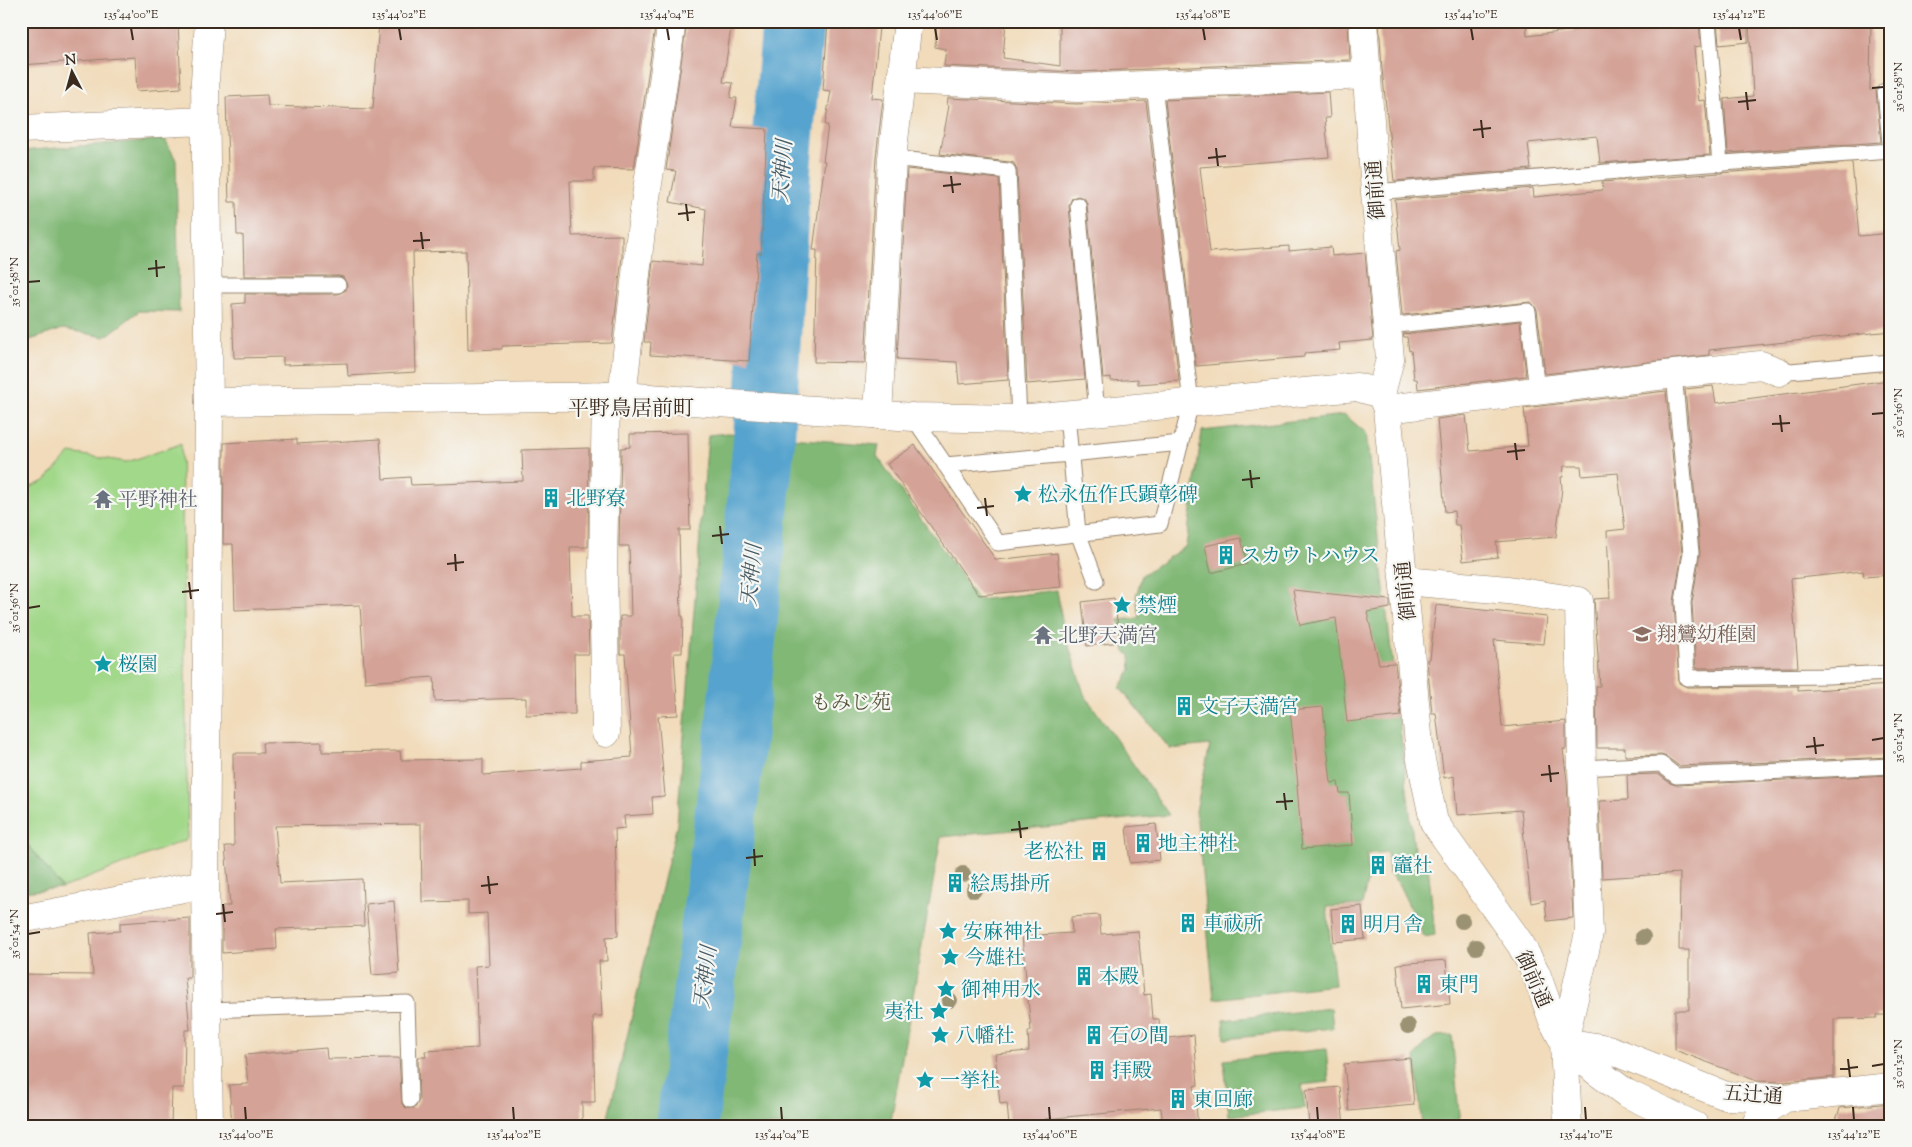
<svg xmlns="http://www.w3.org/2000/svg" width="1912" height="1147" font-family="'Sorts Mill Goudy','Noto Serif JP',serif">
  <rect width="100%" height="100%" fill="#f6f6f2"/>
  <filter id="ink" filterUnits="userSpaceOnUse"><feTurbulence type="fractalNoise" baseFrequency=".02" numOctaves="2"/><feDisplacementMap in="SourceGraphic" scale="10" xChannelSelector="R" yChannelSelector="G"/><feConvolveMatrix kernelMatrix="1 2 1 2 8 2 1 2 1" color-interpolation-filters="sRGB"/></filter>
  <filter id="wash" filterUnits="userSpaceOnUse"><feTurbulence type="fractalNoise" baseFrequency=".0096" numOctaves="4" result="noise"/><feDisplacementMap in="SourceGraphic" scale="20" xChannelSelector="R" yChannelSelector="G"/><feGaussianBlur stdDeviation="1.12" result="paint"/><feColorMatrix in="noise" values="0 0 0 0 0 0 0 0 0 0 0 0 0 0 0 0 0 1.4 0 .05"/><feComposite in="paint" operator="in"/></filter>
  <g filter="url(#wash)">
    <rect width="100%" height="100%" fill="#f1dbba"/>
    <path fill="#a2d88a" stroke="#6e8154" d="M181,444L188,839L62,888L21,836V491L45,481L70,453L127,462Z"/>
    <path fill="#81b876" stroke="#5e714a" d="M165,139L176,160L179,312L139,311L105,337L63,329L21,343V151Z
      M1345,415L1366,433L1416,866L1428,865L1435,935L1424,937L1398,883L1389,874L1387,852L1367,854L1368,878L1362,905L1327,907L1335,985L1214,999L1196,811L1210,745L1170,749L1120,688L1131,670L1130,655L1125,652L1119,620L1139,618L1136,596L1142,575L1186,546L1202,431Z
      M727,433L879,445L877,456L978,600L1057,590L1063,627L1084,694L1169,815L941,837L890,1126H606L677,824L708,435Z
      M21,836L62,888L21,892Z
      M1331,1008L1333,1028L1225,1039L1223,1020Z
      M1452,1035L1460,1126H1422L1415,1057L1425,1043L1437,1036Z
      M1326,1049L1329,1082L1302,1085L1305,1108L1229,1116L1224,1060Z"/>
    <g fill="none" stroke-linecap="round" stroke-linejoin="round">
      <path stroke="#54a3ce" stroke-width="62" d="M687,1126L737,723L764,439L780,168L793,21"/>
    </g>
    <g id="blocks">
      <path fill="#d4a296" d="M21,21H178L181,88L137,91L135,57L21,65Z
        M379,21H656L634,169L594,168V181H570L572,236L622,235V256L612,343L502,346V349L468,350L466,251L413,252L416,372L348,376L347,363L283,365V357L234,358L232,304L245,303V294H338L346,290L347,285L343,277L338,276H244L243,235H237L236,202H229L226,97L267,95L268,106L373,109Z
        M687,21H732L723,82L733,83L730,98H737L732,127L767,129L761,254L757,253L749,361L650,355L651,342H644L653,261L702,266L706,209L670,202L676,171L666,170Z
        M828,21H877L876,27H879L872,98L883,99L876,157L865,363L814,362L817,250H813L825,161H823L828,125H825L831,91L823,90Z
        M937,21H1006L1003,58L1060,66V21H1158V26L1200,21H1348L1350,60L1078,72L944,66L946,49L935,47Z
        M1379,21H1526L1527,36L1577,30L1621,21H1699L1701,46L1694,47L1699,101L1705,100L1710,155L1600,163L1597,136L1528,143L1531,169L1394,181L1382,69Z
        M1717,21H1748V42L1719,45Z
        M1749,21H1871L1870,90H1876L1881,142L1728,153L1724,99L1753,96Z
        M1328,92L1330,118H1325L1329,157L1200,167L1210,252L1289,246V251L1331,247L1332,256L1365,253L1373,340L1339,343L1340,350L1304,353V357L1196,366L1165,100Z
        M948,98L1077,104L1146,101L1179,381L1138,384V379L1111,381V377L1103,378L1087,204L1085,199L1078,196L1072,198L1069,206L1085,379L1027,384L1017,170L1014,163L1009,162L940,154L949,106L947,105Z
        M1852,163L1859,236L1891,233V331L1709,350V355L1545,374L1537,310L1531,302L1402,315L1396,251L1400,250L1395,200L1533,188L1534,197L1603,190L1602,182Z
        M907,169L999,179L1008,380L959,384L957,362L897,359Z
        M1520,321L1526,376L1418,389L1417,379H1414L1411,350L1409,351L1407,337H1404L1403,334Z
        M1889,380L1891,396V575L1864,577L1863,571L1791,579L1798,667L1696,668L1692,603L1700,552L1685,389L1713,386L1716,403Z
        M1666,391L1682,553L1674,602L1679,683L1687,687L1798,686V691L1891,685V757L1679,766L1667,757L1661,755L1625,756V748H1597L1596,686H1600L1594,599L1610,598L1607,531L1625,529L1618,473L1582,476L1581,466H1564L1563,477H1561L1562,488L1556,537L1496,542L1498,557L1463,561L1459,525H1455L1454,511L1445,512L1437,419L1466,415L1470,451L1528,446L1524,408Z
        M688,433L690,530H679L681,616H683L682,653H674L678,715L658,716L665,796L652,797L653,814L624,816L625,828L615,829L618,936L606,937L607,961H599L602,1016H593L595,1102H582V1126H232L229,1085L248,1084L245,1055L326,1048L327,1059L399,1058L402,1104L406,1108H415L419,1100L418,1057H426L425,1051L478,1048L475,966L489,965L487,913L468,914V901L422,902L421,824L275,826L280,883L362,879L364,926L276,929L277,949L222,953V906H230L225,846H234L233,753H263L262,743L322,742V752L400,751L401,760L483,759V775L581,768V761L632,757L625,654H620V616H631L629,546H619L621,448L630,447V434Z
        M297,439V444L380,439L383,479L410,477L411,485L523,481L522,450L589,448L588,547H570L572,616H588L589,654H574L575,714L526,715V698L435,701L434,677L365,682L360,605L235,610L233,544H223L224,443Z
        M915,445L996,560L1057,553L1061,587L979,595L887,464Z
        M1241,538L1247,564L1211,573L1205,546Z
        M1293,590L1390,600V608L1367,612L1379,664L1395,663L1401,716L1347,722L1336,618L1300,625Z
        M1114,598L1120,642L1087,646L1082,602Z
        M1436,605L1547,617L1544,644L1494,640L1502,727L1566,721V749H1563L1567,781L1573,918L1547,921L1545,900L1531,903L1521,810L1457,815L1454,776L1444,778L1436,713H1432L1427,660L1430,659Z
        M1323,707L1331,783L1338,782L1340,793H1349L1353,845L1302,849L1297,785H1298L1290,710Z
        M1658,774L1670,783L1676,785L1891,775V1015H1877V1018L1834,1019V1077L1784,1082L1757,1081L1675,1050V1010H1689V950H1679L1680,873L1602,878L1599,801L1628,800L1627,775Z
        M1156,824L1160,860L1130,863L1126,827Z
        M394,901L399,973L372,975L366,904Z
        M1362,906L1365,939L1334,942L1331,909Z
        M1099,915L1101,934L1138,931L1144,995L1151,994L1153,1019H1159L1161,1039L1194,1035L1198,1085L1194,1086L1198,1126H1163L1161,1108L1045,1119L1046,1126H1009L1007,1103L1000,1104L995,1054L1029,1051L1028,1031H1031L1022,936L1072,933L1071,917Z
        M190,918V978H185L190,1030H185L184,1088H172L171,1126H21V974L93,975L90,933L120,931V923Z
        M1446,960L1450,1004L1401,1009L1397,964Z
        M1410,1058L1414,1105L1349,1111L1344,1064Z
        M1340,1087L1344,1126H1309L1306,1090Z
        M1891,1103V1126H1834L1840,1108Z"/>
    </g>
  </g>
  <g filter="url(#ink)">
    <use href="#blocks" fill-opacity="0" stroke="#96826c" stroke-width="1"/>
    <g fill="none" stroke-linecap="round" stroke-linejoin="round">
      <g stroke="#96826c" stroke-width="17">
        <path id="lane" d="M1708,21L1720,164
          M1891,89L1885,91L1891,153
          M892,158L1008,171L1019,419
          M1375,192L1653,168L1891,151
          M1078,205L1097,413
          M207,285H338
          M1387,326L1528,311L1537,391
          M1779,372L1891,362
          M1674,374L1691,553L1683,602L1687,678L1828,676L1891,673
          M1067,415L1078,533L1096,581
          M913,417L998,543L1160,524L1191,403L1154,85
          M945,465L1070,454L1181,443
          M1582,768L1661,764L1676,776L1891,766
          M207,1010L407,1003L410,1100"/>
      </g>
      <g stroke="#96826c" stroke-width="29">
        <path id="street" d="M1363,21L1375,192L1390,359L1381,394
          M901,80L1078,88L1367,75
          M21,129L205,121
          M622,396L641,231L672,21
          M1387,409L1674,374L1761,365L1779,372
          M878,415L892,158L908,21
          M1404,581L1508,590L1579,601L1582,768L1589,933L1564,1042
          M606,733L603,568L606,396
          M205,884L209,1126
          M21,919L205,884L209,409L205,81L209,21
          M1564,1042L1608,1049L1726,1096L1785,1098L1891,1087
          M1564,1042L1596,1071L1626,1093L1695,1126
          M1755,1126L1761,1114L1785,1098"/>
      </g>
      <g stroke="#96826c" stroke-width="29">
        <path id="secondary" d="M209,402L622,396L913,417L1019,419L1357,387L1381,394L1387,409L1420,755L1434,822L1521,945L1536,973L1553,1021L1564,1042L1568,1126"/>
      </g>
      <use href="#lane" stroke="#fff" stroke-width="15"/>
      <use href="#street" stroke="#fff" stroke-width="28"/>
      <use href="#secondary" stroke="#fff" stroke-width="28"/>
    </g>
    <g fill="#9b9273">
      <circle cx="963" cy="874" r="8"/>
      <circle cx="974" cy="890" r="8"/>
      <circle cx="1462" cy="921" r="8"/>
      <circle cx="1643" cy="937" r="8"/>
      <circle cx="1476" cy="947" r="8"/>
      <circle cx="949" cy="1000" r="8"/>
      <circle cx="1408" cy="1026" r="8"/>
    </g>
  </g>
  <path fill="none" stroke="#3b2a1e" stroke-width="2" d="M131,28L133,40M399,28L401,40M667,28L669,40M935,28L937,40M1203,28L1205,40M1471,28L1473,40M1739,28L1741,40M1872,88L1884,87M1746,92L1748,110M1738,102L1756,100M1481,120L1483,138M1473,130L1491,128M1216,148L1218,166M1208,158L1226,156M951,176L953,193M943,186L961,184M686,204L688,221M678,214L695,212M421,232L423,249M413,241L430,240M156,260L157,277M148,269L165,267M28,282L40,281M1872,414L1884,413M1780,415L1782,432M1772,424L1790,423M1515,443L1517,460M1507,452L1525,450M1250,470L1252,488M1242,480L1260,478M985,498L987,516M977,508L994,506M720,526L722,544M712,536L729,534M455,554L456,571M447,564L464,562M189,582L191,599M182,592L199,590M28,608L40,606M1814,737L1816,754M1872,740L1884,738M1806,747L1824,745M1549,765L1551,782M1541,775L1559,773M1284,793L1286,810M1276,802L1293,801M1019,821L1021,838M1011,830L1028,828M754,849L755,866M746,858L763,856M488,876L490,894M481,886L498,884M223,904L225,922M216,914L233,912M28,934L40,932M1848,1059L1850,1077M1872,1066L1884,1064M1840,1069L1858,1067M245,1107L246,1120M513,1107L514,1120M781,1107L782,1120M1049,1107L1050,1120M1317,1107L1318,1120M1585,1107L1586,1120M1853,1107L1854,1120"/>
  <defs>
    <g id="sight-bare" transform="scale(1.5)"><path d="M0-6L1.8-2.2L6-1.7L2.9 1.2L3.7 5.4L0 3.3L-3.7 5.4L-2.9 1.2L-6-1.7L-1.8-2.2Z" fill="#0f9aa8" stroke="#f6f6f2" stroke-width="2.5" paint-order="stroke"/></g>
    <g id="building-bare" transform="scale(1.5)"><path d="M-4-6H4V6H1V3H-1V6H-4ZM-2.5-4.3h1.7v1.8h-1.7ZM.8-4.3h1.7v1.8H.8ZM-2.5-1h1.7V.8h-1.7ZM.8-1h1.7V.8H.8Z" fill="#0f9aa8" stroke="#f6f6f2" stroke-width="2.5" paint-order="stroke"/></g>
    <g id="temple-bare" transform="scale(1.5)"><path d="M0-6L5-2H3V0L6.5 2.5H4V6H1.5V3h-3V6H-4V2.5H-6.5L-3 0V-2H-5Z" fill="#6b7280" stroke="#f6f6f2" stroke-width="2.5" paint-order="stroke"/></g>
    <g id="school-bare" transform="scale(1.5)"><path d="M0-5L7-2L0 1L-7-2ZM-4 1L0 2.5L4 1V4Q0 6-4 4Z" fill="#8d6e63" stroke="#f6f6f2" stroke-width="2.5" paint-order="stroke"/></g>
  </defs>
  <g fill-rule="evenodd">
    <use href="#sight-bare" x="1023" y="494"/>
    <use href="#building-bare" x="551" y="498"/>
    <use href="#temple-bare" x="103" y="499"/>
    <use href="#building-bare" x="1226" y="555"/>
    <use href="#sight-bare" x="1122" y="605"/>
    <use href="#school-bare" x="1642" y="634"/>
    <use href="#temple-bare" x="1043" y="635"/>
    <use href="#sight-bare" x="103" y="664"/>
    <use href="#building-bare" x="1184" y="706"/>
    <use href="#building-bare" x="1143" y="843"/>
    <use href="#building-bare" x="1099" y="851"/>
    <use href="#building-bare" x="1378" y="865"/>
    <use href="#building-bare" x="955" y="883"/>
    <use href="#building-bare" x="1188" y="923"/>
    <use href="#building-bare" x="1348" y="924"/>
    <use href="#sight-bare" x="948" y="931"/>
    <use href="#sight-bare" x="950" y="957"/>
    <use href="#building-bare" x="1084" y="976"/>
    <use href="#building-bare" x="1424" y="984"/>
    <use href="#sight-bare" x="946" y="989"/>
    <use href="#sight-bare" x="939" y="1011"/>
    <use href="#sight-bare" x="940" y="1035"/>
    <use href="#building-bare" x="1094" y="1035"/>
    <use href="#building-bare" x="1097" y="1070"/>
    <use href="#sight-bare" x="925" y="1080"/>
    <use href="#building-bare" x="1178" y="1099"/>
  </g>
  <g text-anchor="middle" stroke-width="4.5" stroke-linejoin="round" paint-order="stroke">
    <g font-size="20" fill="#3b2a1e" stroke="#f6f6f2">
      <text transform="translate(1375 190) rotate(-94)" y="7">御前通</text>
      <text transform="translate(1405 591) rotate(-96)" y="7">御前通</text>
      <text transform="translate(1534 979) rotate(66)" y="7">御前通</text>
      <text transform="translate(1753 1094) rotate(4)" y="7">五辻通</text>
    </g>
    <g font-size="20" fill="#0d838f" stroke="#f6f6f2" text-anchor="start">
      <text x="1038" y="501">松永伍作氏顕彰碑</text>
      <text x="566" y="505">北野寮</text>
      <text x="1241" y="562">スカウトハウス</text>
      <text x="1137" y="612">禁煙</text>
      <text x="118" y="671">桜園</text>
      <text x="1199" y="713">文子天満宮</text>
      <text x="1158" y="850">地主神社</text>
      <text x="1084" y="858" text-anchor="end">老松社</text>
      <text x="1393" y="872">竈社</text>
      <text x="970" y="890">絵馬掛所</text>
      <text x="1203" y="930">車祓所</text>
      <text x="1363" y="931">明月舎</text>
      <text x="963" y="938">安麻神社</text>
      <text x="965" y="964">今雄社</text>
      <text x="1099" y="983">本殿</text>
      <text x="1439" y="991">東門</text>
      <text x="961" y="996">御神用水</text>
      <text x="924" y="1018" text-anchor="end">夷社</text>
      <text x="955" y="1042">八幡社</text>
      <text x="1109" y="1042">石の間</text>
      <text x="1112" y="1077">拝殿</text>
      <text x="940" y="1087">一挙社</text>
      <text x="1193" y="1106">東回廊</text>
    </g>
    <g font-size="20" fill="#5b616d" stroke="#f6f6f2" text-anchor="start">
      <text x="118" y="506">平野神社</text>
      <text x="1058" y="642">北野天満宮</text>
    </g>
    <g font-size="20" fill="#785e54" stroke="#f6f6f2" text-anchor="start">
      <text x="1657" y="641">翔鸞幼稚園</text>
    </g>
    <g font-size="20" fill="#555639" stroke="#f6f6f2">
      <text x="851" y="709">もみじ苑</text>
    </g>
    <g font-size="21" font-style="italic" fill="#455a64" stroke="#f6f6f2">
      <text transform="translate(782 171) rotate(-86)" y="7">天神川</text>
      <text transform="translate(751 575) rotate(-85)" y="7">天神川</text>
      <text transform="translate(705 977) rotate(-83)" y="7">天神川</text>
    </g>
    <g font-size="21" fill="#3b2a1e" stroke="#f6f6f2">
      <text x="631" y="415">平野鳥居前町</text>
    </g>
  </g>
  <rect width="1912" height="1147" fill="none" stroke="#f6f6f2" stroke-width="55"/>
  <g transform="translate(72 72) rotate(354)" stroke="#f6f6f2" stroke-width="4" paint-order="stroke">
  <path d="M0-4L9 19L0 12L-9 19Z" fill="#3b2a1e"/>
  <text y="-8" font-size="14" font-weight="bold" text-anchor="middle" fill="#3b2a1e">N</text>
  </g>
  <rect x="28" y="28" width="1856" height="1092" fill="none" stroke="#3b2a1e" stroke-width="2"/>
  <g font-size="12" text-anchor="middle" fill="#3b2a1e">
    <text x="131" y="18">135°44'00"E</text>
    <text x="399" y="18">135°44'02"E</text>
    <text x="667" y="18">135°44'04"E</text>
    <text x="935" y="18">135°44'06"E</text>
    <text x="1203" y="18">135°44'08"E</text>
    <text x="1471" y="18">135°44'10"E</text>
    <text x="1739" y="18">135°44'12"E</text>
    <text transform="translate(1898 87) rotate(-90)" y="4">35°01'58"N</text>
    <text transform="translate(14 282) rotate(-90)" y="4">35°01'58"N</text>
    <text transform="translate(1898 413) rotate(-90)" y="4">35°01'56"N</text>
    <text transform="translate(14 608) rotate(-90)" y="4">35°01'56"N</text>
    <text transform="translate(1898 738) rotate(-90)" y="4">35°01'54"N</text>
    <text transform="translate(14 934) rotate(-90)" y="4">35°01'54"N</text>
    <text transform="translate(1898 1064) rotate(-90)" y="4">35°01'52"N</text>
    <text x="246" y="1138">135°44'00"E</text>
    <text x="514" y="1138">135°44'02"E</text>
    <text x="782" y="1138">135°44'04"E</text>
    <text x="1050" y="1138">135°44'06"E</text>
    <text x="1318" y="1138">135°44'08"E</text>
    <text x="1586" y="1138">135°44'10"E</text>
    <text x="1854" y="1138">135°44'12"E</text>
  </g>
</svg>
